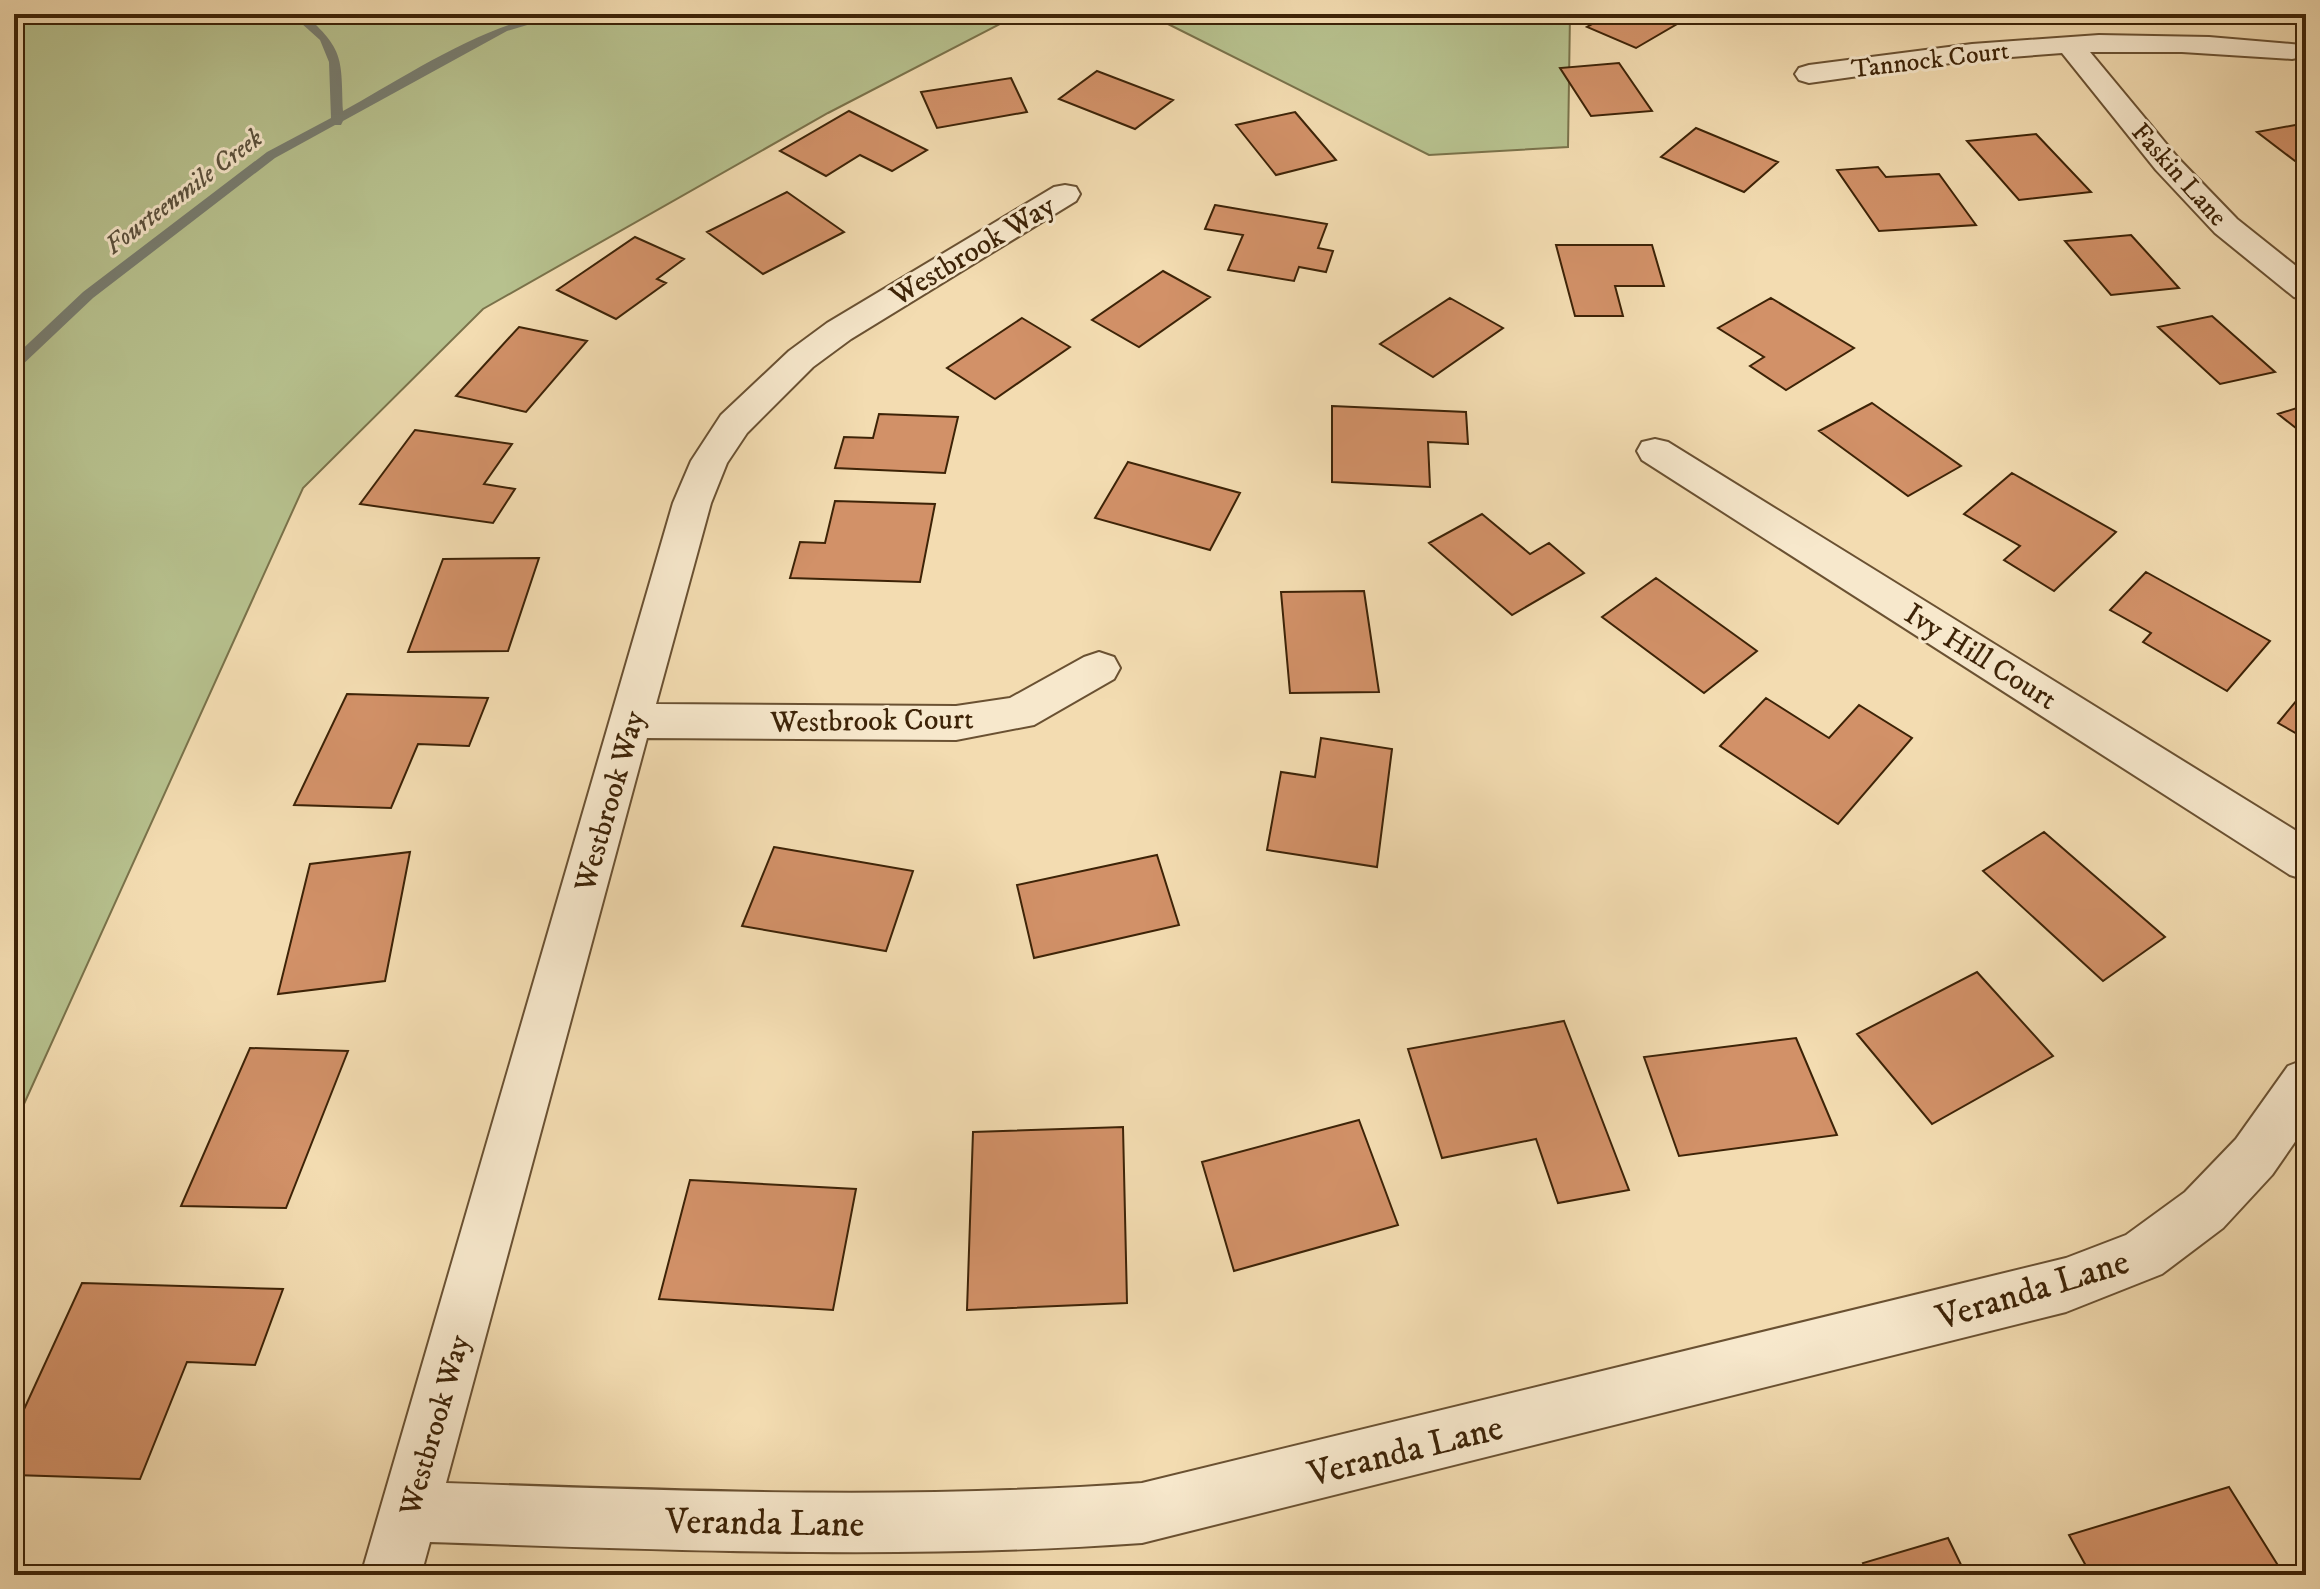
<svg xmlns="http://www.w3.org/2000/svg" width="2320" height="1589" font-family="'IM FELL DW Pica',serif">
  <rect width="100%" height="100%" fill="#f3dcb1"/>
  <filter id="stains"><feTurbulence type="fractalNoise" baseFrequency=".0025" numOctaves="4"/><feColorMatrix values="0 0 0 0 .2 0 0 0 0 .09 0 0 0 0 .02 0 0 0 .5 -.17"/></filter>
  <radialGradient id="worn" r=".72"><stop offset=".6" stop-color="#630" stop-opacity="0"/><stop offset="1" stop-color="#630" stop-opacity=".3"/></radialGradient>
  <path fill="#b7c18e" stroke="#7a724a" stroke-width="2" d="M14,14H1019L828,113L483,309L303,488L14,1126Z
    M1148,14H1570L1568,147L1429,155Z"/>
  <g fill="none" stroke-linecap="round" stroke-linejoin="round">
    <path fill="#787d70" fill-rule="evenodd" d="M291,14H304C345,50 341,59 343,111C402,79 497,14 564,14L507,31L343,121L341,125H335L275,158L93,298L19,368L14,370V357L83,292L267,152L331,118L329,62L320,40Z"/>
  </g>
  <path fill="#d29168" stroke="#3d2307" stroke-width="2" d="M1594,14H1683L1689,17L1636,48L1587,27L1603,18Z
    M1619,63L1652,111L1591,116L1560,68Z
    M1097,71L1173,100L1135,129L1059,99Z
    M1011,78L1027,112L937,128L921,92Z
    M849,111L927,150L892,171L860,155L826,176L780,151Z
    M1295,112L1336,160L1276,175L1236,125Z
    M2306,123V159L2295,161L2257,132Z
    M1696,128L1778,162L1744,192L1661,157Z
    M2036,134L2091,192L2019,200L1967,141Z
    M1878,167L1886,177L1939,174L1976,225L1879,231L1837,170Z
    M787,192L844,232L763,274L707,232Z
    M1215,205L1327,224L1318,248L1333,251L1326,272L1299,267L1294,281L1228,270L1243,235L1205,229Z
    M2131,235L2179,288L2111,295L2065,241Z
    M635,237L684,259L657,279L666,283L616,319L557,290Z
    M1556,245H1652L1664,286H1615L1623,316H1575Z
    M1163,271L1210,297L1139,347L1092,320Z
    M1450,298L1503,328L1433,377L1380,344Z
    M1771,298L1854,348L1786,390L1750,366L1764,357L1718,328Z
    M2212,316L2275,372L2220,384L2158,327Z
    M1022,318L1070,347L995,399L947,368Z
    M519,327L587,341L526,412L456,396Z
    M1872,403L1961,466L1908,496L1819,431Z
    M2306,405V436L2278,414Z
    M1332,406L1466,412L1468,444L1428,442L1430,487L1332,482Z
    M879,414L958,417L945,473L835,468L844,437L873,438Z
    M415,430L512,444L484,484L515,489L493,523L360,504Z
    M1128,462L1240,493L1210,550L1095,518Z
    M2012,473L2116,532L2054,591L2004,560L2020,546L1964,514Z
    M835,501L935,504L920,582L790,578L800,542L825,543Z
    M1482,514L1530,554L1549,543L1584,573L1512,615L1429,543Z
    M539,558L508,651L408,652L443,559Z
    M2146,572L2270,641L2227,691L2143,642L2151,633L2110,610Z
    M1656,578L1757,651L1704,693L1602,617Z
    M1364,591L1379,692L1290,693L1281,592Z
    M2306,689V739L2278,723Z
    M347,694L488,698L469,746L418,744L391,808L294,805Z
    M1766,698L1829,738L1859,705L1912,738L1838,824L1720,746Z
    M1321,738L1392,749L1377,867L1267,850L1281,772L1315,777Z
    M2044,832L2165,937L2103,981L1983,871Z
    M774,847L913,871L886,951L742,926Z
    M410,852L385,981L278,994L310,864Z
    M1157,855L1179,925L1034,958L1017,885Z
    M1977,972L2053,1056L1932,1124L1857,1034Z
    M1564,1021L1629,1190L1558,1203L1536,1139L1442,1158L1408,1049Z
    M1796,1038L1837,1135L1679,1156L1644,1057Z
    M250,1048L348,1051L286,1208L181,1206Z
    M1359,1120L1398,1225L1234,1271L1202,1162Z
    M1123,1127L1127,1303L967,1310L973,1132Z
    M690,1180L856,1189L833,1310L659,1299Z
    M82,1283L283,1289L255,1365L187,1362L140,1479L14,1475V1431Z
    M2229,1487L2284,1575H2091L2069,1535Z
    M1948,1538L1966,1575H1869L1863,1563Z"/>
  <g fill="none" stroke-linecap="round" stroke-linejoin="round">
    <g stroke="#6a5132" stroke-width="4">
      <path id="minor" d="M2099,35L2209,37L2302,45L2306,51L2302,57L2292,59L2182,52H2090L2178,158L2237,219L2306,274V300L2294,297L2215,233L2156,170L2062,53L1972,60L1809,83L1799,80L1795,74L1799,68L1809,65L1972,44Z
        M1065,185L1076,187L1080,194L1076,201L851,339L813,367L747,433L727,463L711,503L656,704L956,706L1010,698L1084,657L1099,652L1114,657L1120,668L1114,679L1034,725L956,740L647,738L446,1483C679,1491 910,1500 1142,1483L2066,1258L2126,1235L2185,1192L2236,1139L2288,1066L2306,1059V1126L2272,1175L2223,1228L2162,1274L2066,1312L1142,1543C904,1560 668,1550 430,1542L421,1575H361L673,503L691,461L721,415L789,351L827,323L1054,187Z
        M1655,439L1668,442L2306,837V880L2290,875L1642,460L1637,451L1642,442Z"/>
    </g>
    <use href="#minor" fill="#f7e8cc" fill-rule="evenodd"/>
  </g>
  <g text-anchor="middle" stroke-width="6" stroke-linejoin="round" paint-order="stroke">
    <g font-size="26" fill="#3d2307" stroke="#f7e8cc">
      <text transform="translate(1930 59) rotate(-7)" y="9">Tannock Court</text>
      <text transform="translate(2180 174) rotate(48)" y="9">Faskin Lane</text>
    </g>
    <g font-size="26" font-style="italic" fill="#5a503c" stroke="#f7e8cc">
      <text transform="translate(183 191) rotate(-37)" y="9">Fourteenmile Creek</text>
    </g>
    <g font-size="30" fill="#3d2307" stroke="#f7e8cc">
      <text transform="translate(972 250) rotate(-31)" y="10">Westbrook Way</text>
      <text transform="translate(1981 656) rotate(32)" y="10">Ivy Hill Court</text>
      <text transform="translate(872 720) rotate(-1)" y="10">Westbrook Court</text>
      <text transform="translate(609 801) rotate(-74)" y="10">Westbrook Way</text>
      <text transform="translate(434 1425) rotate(-74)" y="10">Westbrook Way</text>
    </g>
    <g font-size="36" fill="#3d2307" stroke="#f7e8cc">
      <text transform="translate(2032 1288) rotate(-17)" y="13">Veranda Lane</text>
      <text transform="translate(1405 1449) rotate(-14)" y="13">Veranda Lane</text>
      <text transform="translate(765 1521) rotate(1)" y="13">Veranda Lane</text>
    </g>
  </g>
  <rect width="2320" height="1589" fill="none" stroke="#f3dcb1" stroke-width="48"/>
  <rect x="16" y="16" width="2288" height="1557" fill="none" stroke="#3d2307" stroke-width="4"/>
  <rect x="24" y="24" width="2272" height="1541" fill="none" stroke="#3d2307" stroke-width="2"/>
  <rect width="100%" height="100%" filter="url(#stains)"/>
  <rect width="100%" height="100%" fill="url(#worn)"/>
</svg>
